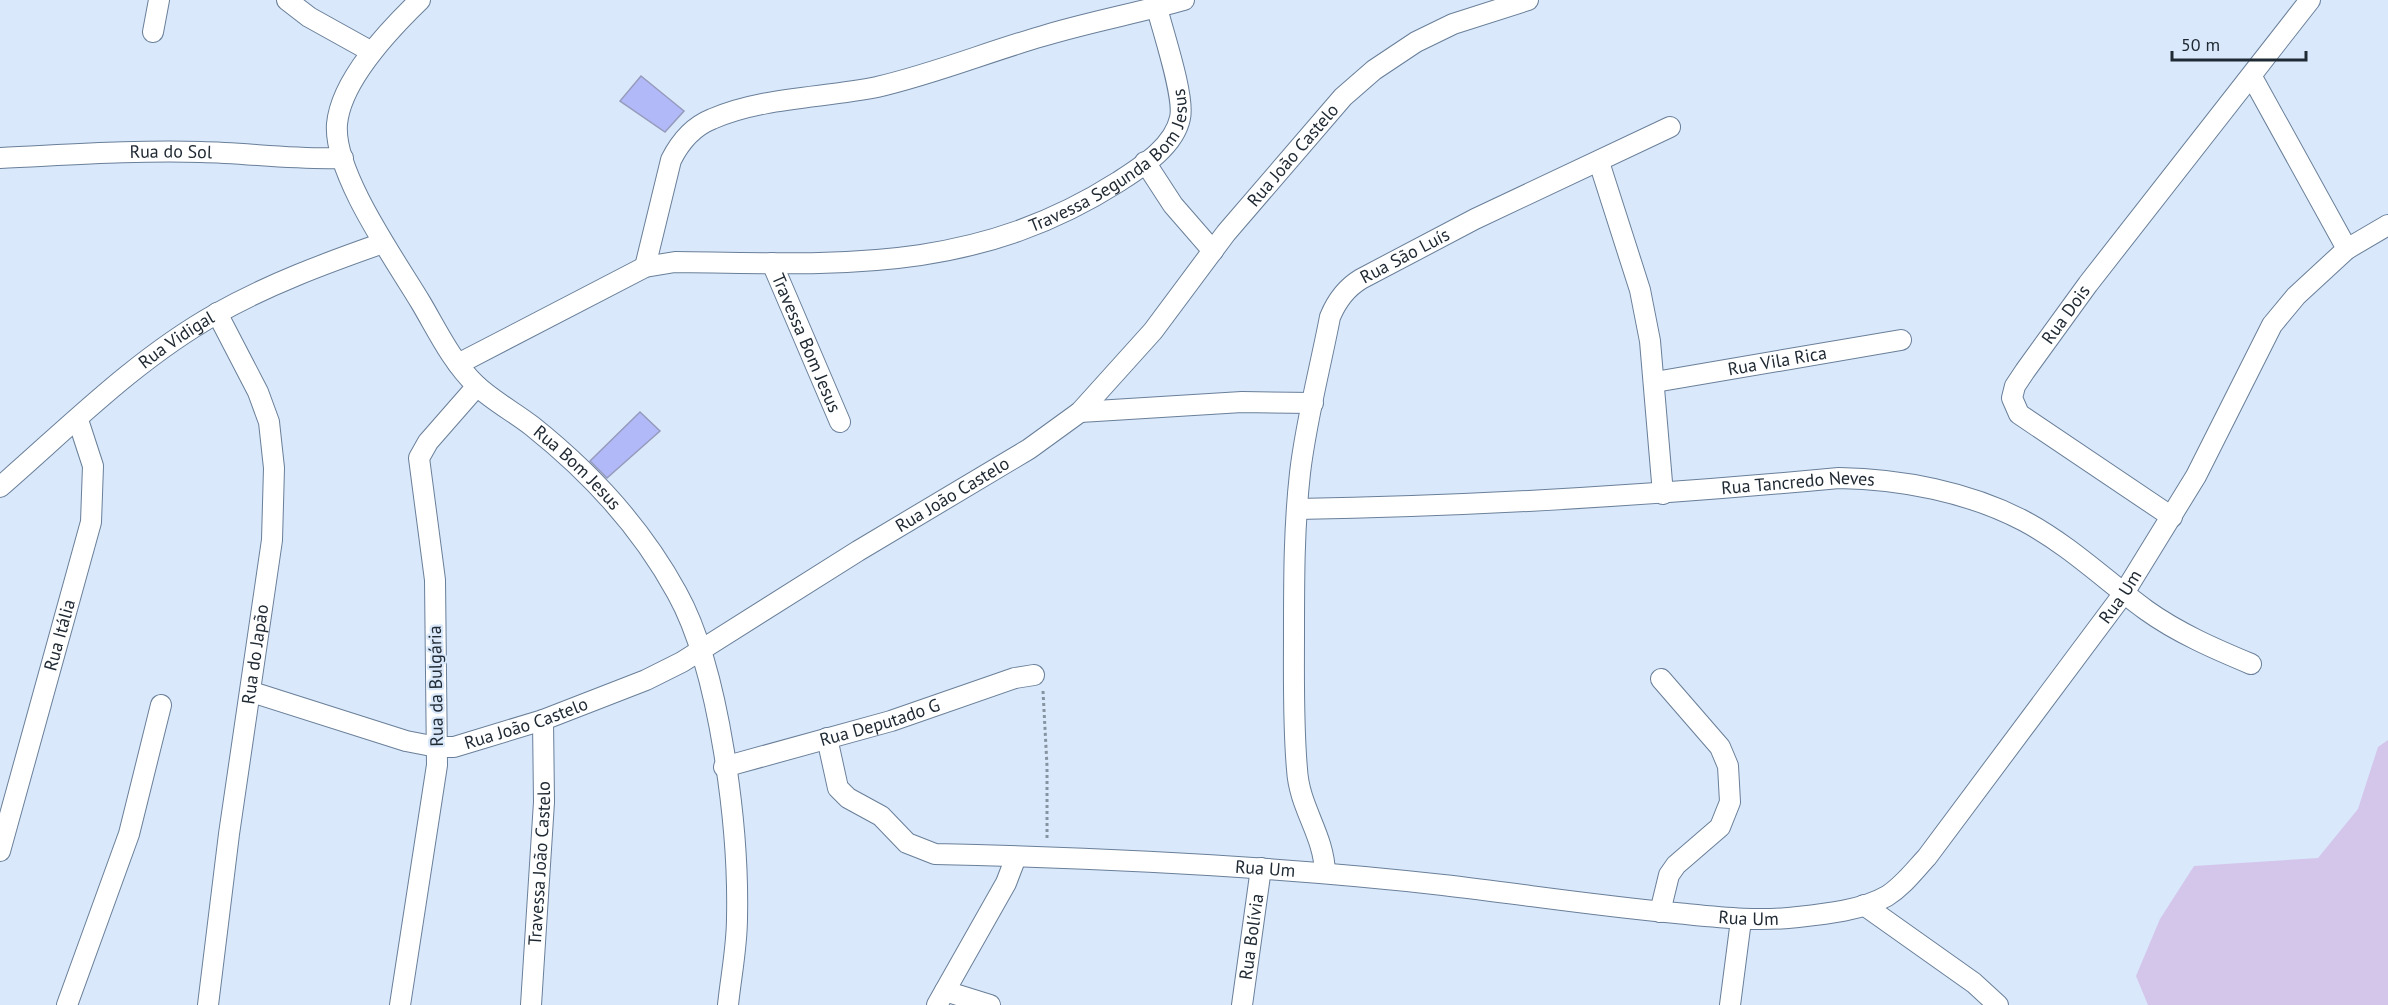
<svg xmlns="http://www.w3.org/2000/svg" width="2388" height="1005" font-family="'PT Sans',sans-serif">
  <rect width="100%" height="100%" fill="#d9e8fa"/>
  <path fill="#d4c5eb" d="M2388,740V1005H2148L2136,976L2160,919L2194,866L2318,858L2358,809L2378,747Z"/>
  <path fill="#b1b9f8" stroke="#969bbc" stroke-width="1.5" d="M641,76L684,111L665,132L620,101Z
    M640,412L660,431L607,478L590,461Z"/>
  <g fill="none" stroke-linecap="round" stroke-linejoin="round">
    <g stroke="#697f99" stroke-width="22">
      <g id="minor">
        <path d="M287,0L309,17L372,52"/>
        <path id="s1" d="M420,0C389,30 341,80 337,124C333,173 396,261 421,303C437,330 452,362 476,385C493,401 514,412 532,426C591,473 641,527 677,593C720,670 739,829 737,918C737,947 731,976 728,1005"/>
        <path d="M153,32L159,0"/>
        <path d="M2252,77L2347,249"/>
        <path id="s2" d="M0,158C67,155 134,150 201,152C249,153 295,160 343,158"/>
        <path d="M1145,162L1173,205L1213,251"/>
        <path d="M1599,162L1640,290L1650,341L1663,494"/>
        <path id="s3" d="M772,263L840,422"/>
        <path d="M645,267L671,160C680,142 692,127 712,119C763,97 823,98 877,87C934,74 987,52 1043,36C1089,22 1138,13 1184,0"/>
        <path id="s4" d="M458,364L645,267L675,262C839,264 973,274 1118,182C1141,167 1174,147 1180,118C1185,97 1163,32 1157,8"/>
        <path id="s5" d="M1655,382L1901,340"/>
        <path d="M1080,412L1242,402L1313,403"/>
        <path id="s6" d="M0,487C69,427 136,359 216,314C269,284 326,263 383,243"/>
        <path id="s7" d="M1297,509C1478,506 1658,495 1839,478C1901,479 1969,492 2024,521C2069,545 2105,580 2146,610C2178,633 2215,649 2251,664"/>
        <path id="s8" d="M2172,517L2019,414L2012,398L2015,386L2025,371L2088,284L2310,0"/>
        <path id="s9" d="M252,692L406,741L437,747H454L543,720L646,680L682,662L858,551L1029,449L1080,412L1153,331L1226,233L1343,97L1374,70L1416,42L1453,24L1528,0"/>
        <path id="s10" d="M827,738L838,788L848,798L881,816L907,843L935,854C1104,858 1275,866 1443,885C1521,894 1598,906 1676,913C1717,917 1757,922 1798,917C1826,914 1863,910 1887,896C1903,886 1914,871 1927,857L2124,593L2196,476L2272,325L2296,296L2347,249L2388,225"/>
        <path id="s11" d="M724,767L891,721L1015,678L1034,675"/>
        <path id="s12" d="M0,851L91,522L93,466L78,420"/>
        <path id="s13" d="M1325,873C1324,834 1299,808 1297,769C1293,724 1294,678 1294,633C1294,579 1294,527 1300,473C1306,421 1320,369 1330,317C1337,300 1346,288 1361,279L1475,219L1670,127"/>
        <path d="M1864,905L1974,983L1998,1005"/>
        <path d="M1660,912L1669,875L1676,865L1720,827L1730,802L1728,766L1720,747L1661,679"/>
        <path d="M945,991L990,1005"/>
        <path d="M67,1005L129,834L161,705"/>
        <path id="s14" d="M208,1005L229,834L272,540L274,468L269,422L258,392L217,313"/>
        <path d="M400,1005L437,765L435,580L419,458L428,442L477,386"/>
        <path id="s15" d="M531,1005L544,802L543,720"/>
        <path d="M937,1005L1006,883L1016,857"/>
        <path id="s16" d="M1242,1005L1261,868"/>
        <path d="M1730,1005L1741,920"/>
      </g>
    </g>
    <path stroke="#8693a1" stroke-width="3" stroke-dasharray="3 3" stroke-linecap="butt" d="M1043,691L1047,766V841"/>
    <use href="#minor" stroke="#fff" stroke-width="20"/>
  </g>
  <g text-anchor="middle" stroke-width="4.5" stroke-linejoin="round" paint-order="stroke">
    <g font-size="18" fill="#202a34" stroke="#d9e8fa">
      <text dy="6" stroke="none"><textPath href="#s2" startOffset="171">Rua do Sol</textPath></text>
      <text dy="6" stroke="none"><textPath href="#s9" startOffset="1258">Rua João Castelo</textPath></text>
      <text dy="6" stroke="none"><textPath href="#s4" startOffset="710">Travessa Segunda Bom Jesus</textPath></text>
      <text dy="6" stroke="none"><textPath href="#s13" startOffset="663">Rua São Luís</textPath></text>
      <text dy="6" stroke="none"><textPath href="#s8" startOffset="302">Rua Dois</textPath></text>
      <text dy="6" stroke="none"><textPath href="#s6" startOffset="230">Rua Vidigal</textPath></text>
      <text dy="6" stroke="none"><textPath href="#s3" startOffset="87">Travessa Bom Jesus</textPath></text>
      <text dy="6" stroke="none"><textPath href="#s5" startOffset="124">Rua Vila Rica</textPath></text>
      <text dy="6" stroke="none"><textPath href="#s1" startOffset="582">Rua Bom Jesus</textPath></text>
      <text dy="6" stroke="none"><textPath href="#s7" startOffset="502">Rua Tancredo Neves</textPath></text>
      <text dy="6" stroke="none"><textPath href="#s9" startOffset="772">Rua João Castelo</textPath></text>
      <text dy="6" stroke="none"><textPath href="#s10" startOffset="1509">Rua Um</textPath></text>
      <text dy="6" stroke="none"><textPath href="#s12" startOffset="224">Rua Itália</textPath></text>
      <text dy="6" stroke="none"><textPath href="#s14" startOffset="354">Rua do Japão</textPath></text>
      <text transform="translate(436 686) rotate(-91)" y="6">Rua da Bulgária</text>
      <text dy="6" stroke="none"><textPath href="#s11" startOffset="162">Rua Deputado G</textPath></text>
      <text dy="6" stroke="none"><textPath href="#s9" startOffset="286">Rua João Castelo</textPath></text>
      <text dy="6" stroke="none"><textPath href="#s15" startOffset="142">Travessa João Castelo</textPath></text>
      <text dy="6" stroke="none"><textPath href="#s10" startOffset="501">Rua Um</textPath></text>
      <text dy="6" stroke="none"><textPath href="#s10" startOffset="987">Rua Um</textPath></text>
      <text dy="6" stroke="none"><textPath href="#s16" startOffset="69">Rua Bolívia</textPath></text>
    </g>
  </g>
  <path d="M2172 51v9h134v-9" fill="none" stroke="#202a34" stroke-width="3"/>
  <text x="2181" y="51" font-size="18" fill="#202a34" stroke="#d9e8fa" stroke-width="4.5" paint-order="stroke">50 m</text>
</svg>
